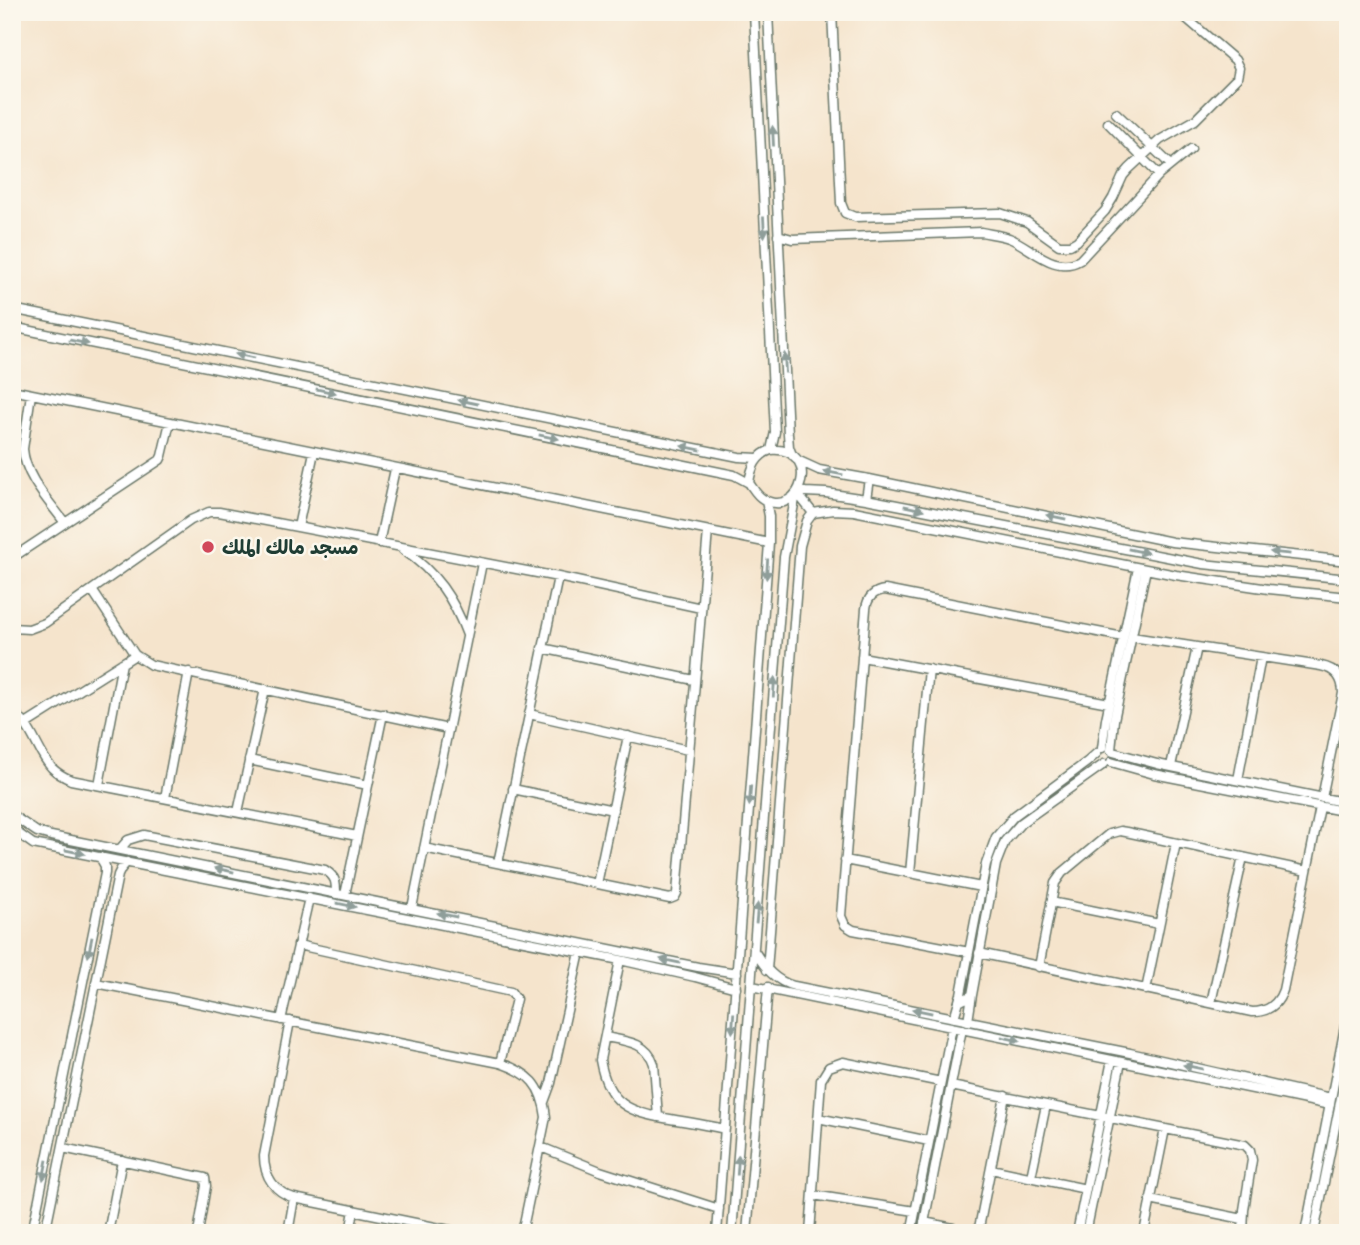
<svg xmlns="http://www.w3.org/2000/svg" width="1360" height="1245" font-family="'Balsamiq Sans','Playpen Sans Arabic',sans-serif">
  <rect width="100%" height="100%" fill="#fbf7ec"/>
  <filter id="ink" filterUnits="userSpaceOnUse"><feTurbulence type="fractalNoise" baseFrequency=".0143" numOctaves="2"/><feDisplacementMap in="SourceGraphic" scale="14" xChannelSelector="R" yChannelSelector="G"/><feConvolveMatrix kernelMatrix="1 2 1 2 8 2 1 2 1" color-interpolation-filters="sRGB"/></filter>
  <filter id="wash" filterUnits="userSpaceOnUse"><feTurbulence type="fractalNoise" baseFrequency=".00686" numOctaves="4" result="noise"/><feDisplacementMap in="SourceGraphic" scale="28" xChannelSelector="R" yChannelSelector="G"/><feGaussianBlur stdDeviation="1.57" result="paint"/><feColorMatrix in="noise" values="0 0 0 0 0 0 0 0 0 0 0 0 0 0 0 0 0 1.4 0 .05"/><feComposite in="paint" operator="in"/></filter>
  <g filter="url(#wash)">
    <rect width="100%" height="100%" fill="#f5e4cc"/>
  </g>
  <g filter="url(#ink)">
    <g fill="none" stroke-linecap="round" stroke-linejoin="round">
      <g stroke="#6a7769" stroke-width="11">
        <path id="minor" d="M754,12L775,432L771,450
          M768,12L788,434L789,447L792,455
          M832,12L841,203L845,213L855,217L1000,213L1027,222L1059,245H1070L1077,241L1105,211L1113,198L1123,176L1129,169L1160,140L1195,120L1237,78L1239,68L1235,60L1179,12
          M1116,113L1171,165
          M1108,123L1159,175
          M778,235L792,239L981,232C990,234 1000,235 1009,238C1032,247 1054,275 1080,260L1159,175L1191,149
          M12,309L739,457L758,458
          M12,327L734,475L749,483
          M12,390L769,543
          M31,394L23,449C25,477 49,501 65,523
          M771,450C822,446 803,521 763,499C756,495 753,488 749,483C751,468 756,455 771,450Z
          M797,460L819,470L869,479L1172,542L1348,561
          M799,490L805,492L826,493L866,499L1203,564L1348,579
          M797,493L813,513
          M866,499L869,479
          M298,527L314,452
          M379,543L395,469
          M403,550C435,571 454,599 467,635
          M12,558L160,460L162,456L170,422
          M92,590L135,655L151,665L448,729
          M12,628L29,629L45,623L191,520L209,512H219L558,577L701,608
          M1132,637L1321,666C1336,669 1343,678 1343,693L1322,798
          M542,648L694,680
          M862,657L1109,703
          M12,712C33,725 36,751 52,768C58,774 64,777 71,780L357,836
          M529,714L688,750
          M26,724L135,655
          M1102,748L1106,719L1138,568
          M1111,750L1114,720L1146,569
          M1113,752L1157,764L1348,803
          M249,760L368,785
          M1111,762L1154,774L1348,812
          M1171,766L1197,647
          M1238,780L1261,657
          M99,785L122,663
          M513,789L613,810
          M165,798L189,672
          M238,812L265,689
          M12,815L37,832L51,836L698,967L737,973
          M12,829L33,844L620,960L695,977L736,988
          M424,848L670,899L675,897L677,893L708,531
          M120,849L128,840L144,835L325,870C336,877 336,882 336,894
          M845,860L981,887
          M498,863L558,577
          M910,873L929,669
          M597,884L628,736
          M345,895L383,714
          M1051,902L1159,924
          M412,908L482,563
          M298,945L511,992L516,999L500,1063
          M755,952C765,968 775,981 794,986L1130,1053L1331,1098
          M969,952L853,930L845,925L841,916L866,609C867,598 874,591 885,590L1123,637
          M979,953L1252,1012C1268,1012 1278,1005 1283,990L1320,807
          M620,960L600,1060C608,1105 629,1112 670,1119C688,1122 707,1125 725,1129
          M1039,967L1055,883L1062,873L1109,834L1120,831L1126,832L1307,871
          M767,970L800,546L807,521L813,513L833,510L854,511L1176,575L1269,589L1348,597
          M96,983L500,1063C530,1073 542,1085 546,1117L522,1233
          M752,986L1330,1105
          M1146,990L1176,843
          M959,1002L972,995L996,864L1005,841L1021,823L1104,764
          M1211,1003L1243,857
          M954,1018L961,994L986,864L996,837L1014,816L1087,762L1097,753
          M281,1020L309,898
          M290,1021L264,1156C264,1177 275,1192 294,1198L464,1233
          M968,1021L972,995
          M605,1037C625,1041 647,1042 654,1064L658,1117
          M951,1086L1245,1145L1250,1150L1252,1160L1244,1210L1243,1233
          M544,1102L551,1083L580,952
          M818,1118L929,1141
          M541,1147L600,1171L719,1209
          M63,1148L205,1178L206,1186L198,1233
          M991,1169L1086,1189
          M1031,1177L1046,1105
          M813,1195L915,1211
          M1150,1200L1243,1219
          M924,1222L977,1233
          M32,1233L105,873V866L100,857
          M45,1233L118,875L121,869L127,862
          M108,1233L122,1160
          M288,1233L294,1198
          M350,1233L354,1210
          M717,1233L769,543V516L766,501
          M732,1233L784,557L796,494
          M747,1233L768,987
          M810,1233L821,1080L829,1067L843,1062L941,1082
          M911,1233L952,1027
          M922,1233L962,1029
          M978,1233L1005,1096
          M1077,1233L1112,1060
          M1086,1233L1121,1062
          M1144,1233L1165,1129
          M1305,1233L1348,1011
          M1314,1233L1348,1062"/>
      </g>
      <use href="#minor" stroke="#fff" stroke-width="8"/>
    </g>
    <defs><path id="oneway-solid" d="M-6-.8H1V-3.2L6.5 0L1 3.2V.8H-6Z" transform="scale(1.75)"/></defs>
    <g fill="#8f9e9a">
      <use href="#oneway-solid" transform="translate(773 136) rotate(-93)"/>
      <use href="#oneway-solid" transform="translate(764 227) rotate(87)"/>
      <use href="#oneway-solid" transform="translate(79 342) rotate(12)"/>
      <use href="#oneway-solid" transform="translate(245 356) rotate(-168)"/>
      <use href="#oneway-solid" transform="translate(785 363) rotate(-93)"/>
      <use href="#oneway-solid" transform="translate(326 391) rotate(11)"/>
      <use href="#oneway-solid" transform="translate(468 402) rotate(-168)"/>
      <use href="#oneway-solid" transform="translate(549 437) rotate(11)"/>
      <use href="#oneway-solid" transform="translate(691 448) rotate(-169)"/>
      <use href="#oneway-solid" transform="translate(833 473) rotate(-170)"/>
      <use href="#oneway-solid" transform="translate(914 508) rotate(11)"/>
      <use href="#oneway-solid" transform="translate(1056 517) rotate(-168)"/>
      <use href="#oneway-solid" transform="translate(1138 551) rotate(11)"/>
      <use href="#oneway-solid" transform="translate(1280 553) rotate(-174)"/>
      <use href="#oneway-solid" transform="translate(767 569) rotate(94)"/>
      <use href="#oneway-solid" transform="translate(774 687) rotate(-86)"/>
      <use href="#oneway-solid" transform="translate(750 796) rotate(94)"/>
      <use href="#oneway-solid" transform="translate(75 852) rotate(11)"/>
      <use href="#oneway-solid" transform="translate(224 870) rotate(-168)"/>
      <use href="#oneway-solid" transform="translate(346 905) rotate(11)"/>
      <use href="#oneway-solid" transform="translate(757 913) rotate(-85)"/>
      <use href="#oneway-solid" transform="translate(447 915) rotate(-168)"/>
      <use href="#oneway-solid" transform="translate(90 947) rotate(101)"/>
      <use href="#oneway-solid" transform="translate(670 961) rotate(-168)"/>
      <use href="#oneway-solid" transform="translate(922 1011) rotate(-169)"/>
      <use href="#oneway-solid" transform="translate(733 1023) rotate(94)"/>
      <use href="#oneway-solid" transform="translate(1011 1039) rotate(12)"/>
      <use href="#oneway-solid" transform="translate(1193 1067) rotate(-168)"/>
      <use href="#oneway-solid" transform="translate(738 1165) rotate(-86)"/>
      <use href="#oneway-solid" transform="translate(45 1170) rotate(101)"/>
    </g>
  </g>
  <circle fill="#d1495b" stroke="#fbf7ec" stroke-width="2.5" cx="208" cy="547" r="7"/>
  <g text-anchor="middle" stroke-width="5" stroke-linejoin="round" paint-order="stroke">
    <g font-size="19" font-weight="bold" fill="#1f3d34" stroke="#fbf7ec" text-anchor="start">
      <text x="222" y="554">مسجد مالك الملك</text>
    </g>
  </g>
  <rect width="1360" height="1245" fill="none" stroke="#fbf7ec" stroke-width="42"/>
</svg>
